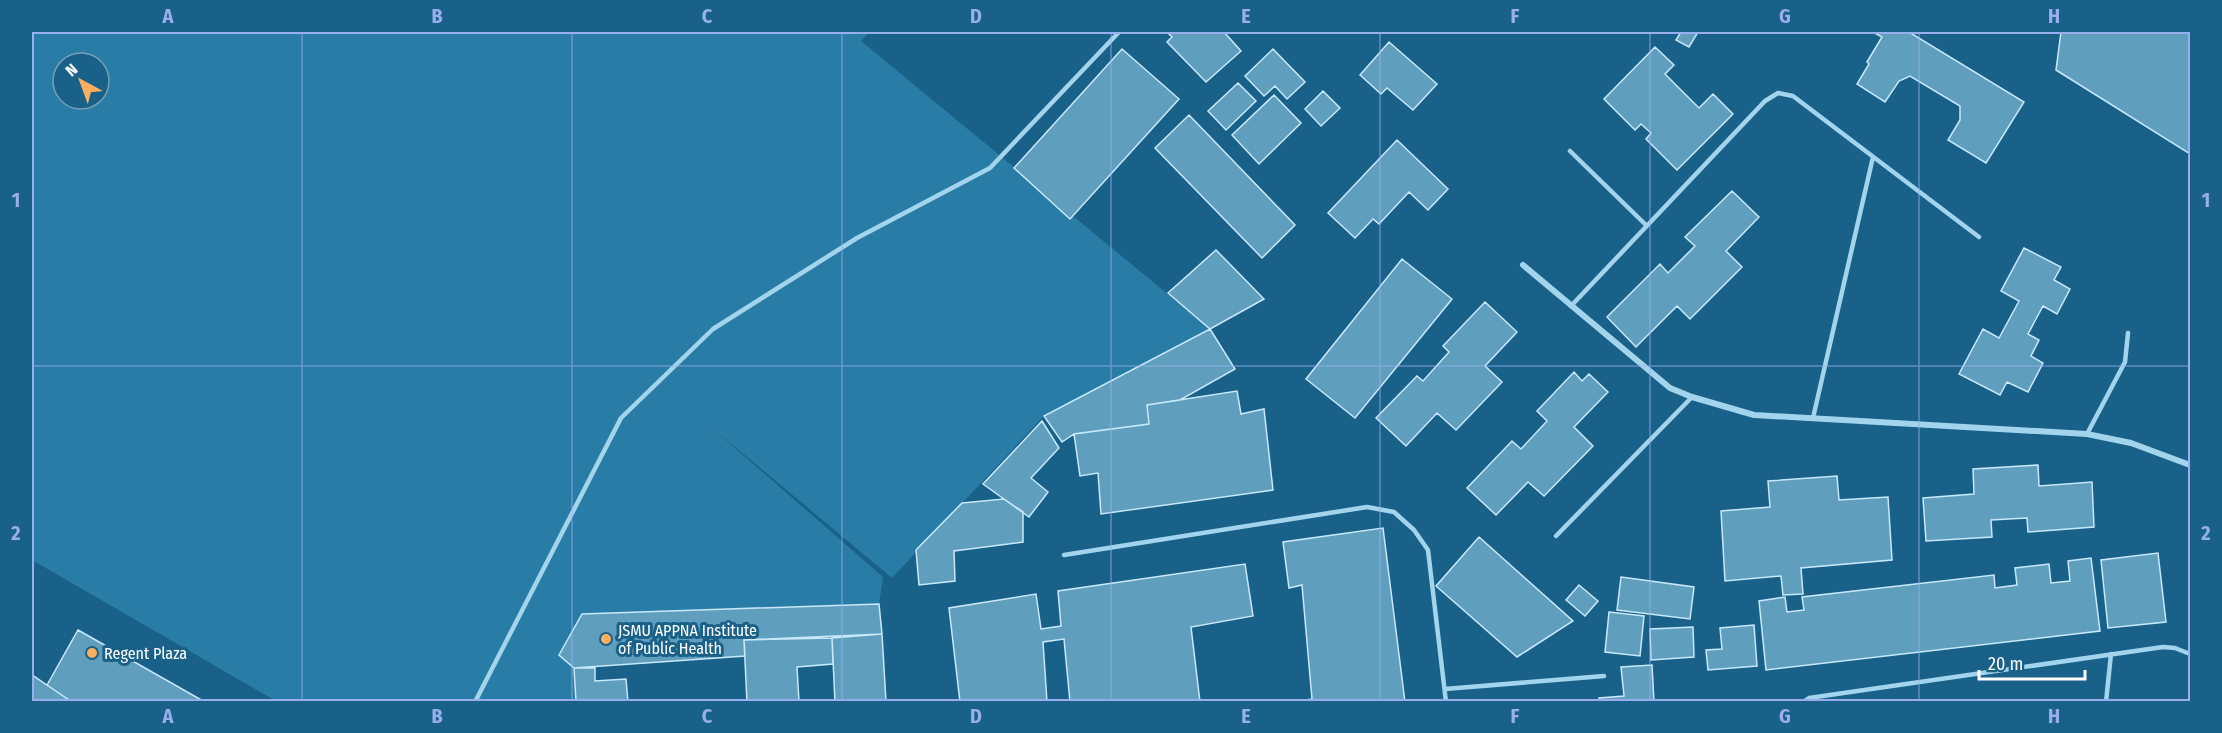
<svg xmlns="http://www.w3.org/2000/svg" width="2222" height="733" font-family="'Fira Sans Condensed',sans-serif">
  <rect width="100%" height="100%" fill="#196189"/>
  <path fill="#297ca6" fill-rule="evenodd" d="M32,32H869L861,41L1210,329L1044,416L892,578L711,427L883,577L879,604L582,614L559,655L574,668L576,701H276L32,560ZM63,63H99V99H63Z"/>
  <path fill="#609ebe" stroke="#c8e9fa" stroke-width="1.5" d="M1167,32H1224L1241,51L1206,82L1167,42L1172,37Z
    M1681,32H1698L1689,47L1676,40Z
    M1873,32H1909L2024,102L1986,163L1948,140L1960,120V106L1910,76L1899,81L1885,102L1857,84L1869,64L1867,62L1882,37Z
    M2061,32H2182L2190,34V154L2056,70Z
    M1389,42L1437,84L1413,110L1387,88L1381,94L1360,75Z
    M1655,47L1674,65L1665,74L1699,108L1713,94L1733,114L1677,170L1646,139L1651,133L1641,124L1635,130L1604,99Z
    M1122,49L1179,99L1070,219L1014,168Z
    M1273,49L1305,82L1287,99L1275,86L1264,96L1245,76Z
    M1238,83L1256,101L1226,130L1208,111Z
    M1323,91L1340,108L1321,126L1305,109Z
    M1274,95L1301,123L1259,164L1232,135Z
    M1189,115L1295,225L1262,258L1155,148Z
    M1397,140L1448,189L1428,210L1409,192L1379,224L1373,219L1355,238L1328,213Z
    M1732,191L1759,217L1726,251L1742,267L1690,319L1677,306L1636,347L1607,317L1660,264L1668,273L1695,246L1685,237Z
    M2024,248L2061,267L2054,280L2070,289L2057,314L2043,306L2028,334L2039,340L2031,356L2043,363L2028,392L2007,382L2000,395L1959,374L1983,329L1999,338L2019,301L2001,291Z
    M1216,250L1264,299L1210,329L1168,293Z
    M1402,259L1452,299L1355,418L1306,379Z
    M1485,302L1517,332L1485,366L1502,382L1456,430L1437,413L1406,446L1376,418L1417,376L1423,381L1449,352L1443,346Z
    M1210,329L1235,369L1180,400L1147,405L1149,424L1074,434L1062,442L1044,416Z
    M1574,372L1582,381L1589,374L1608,392L1574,427L1593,446L1544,496L1528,482L1496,515L1467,488L1512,441L1521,449L1547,421L1537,411Z
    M1237,391L1241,414L1264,409L1273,490L1101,514L1098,473L1080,476L1074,434L1149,424L1147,405Z
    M1042,421L1059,448L1031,478L1048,492L1029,517L983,484Z
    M2038,465L2039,486L2092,482L2094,527L2028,532L2027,518L1991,520L1992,537L1926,541L1923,498L1974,494L1973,469Z
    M1837,476L1839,500L1888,497L1892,560L1801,568L1803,594L1783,595L1781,576L1725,581L1721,511L1770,507L1768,481Z
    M1004,499L1023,512V542L954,551L955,581L919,585L916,550L962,503Z
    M1383,528L1405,702H1294L1312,699L1302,585L1289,588L1283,542Z
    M1479,537L1573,621L1517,657L1436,586Z
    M2158,553L2166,622L2108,628L2101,560Z
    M2091,558L2100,631L1766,670L1759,601L1785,597L1787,612L1804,610L1802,597L1994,575L1995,588L2017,585L2015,568L2049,564L2051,583L2070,581L2068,561Z
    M1245,564L1253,616L1191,627L1200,702H1070L1064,639L1043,642L1047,702H960L949,608L1036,594L1041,629L1061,626L1058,591Z
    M1621,577L1694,587L1690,619L1617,610Z
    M1579,585L1598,601L1585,616L1566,600Z
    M879,604L882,634L744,640L745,656L574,668L559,655L582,614Z
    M1609,612L1644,616L1640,656L1605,652Z
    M1754,625L1757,666L1708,670L1706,650L1722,649L1720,628Z
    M1693,627L1694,657L1651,660L1650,629Z
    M78,630L205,702H32V675L47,685Z
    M882,634L886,702H835L832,638Z
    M832,638L833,664L797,667L799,702H747L744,640Z
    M1652,665L1654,702H1599V698L1624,696L1621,667Z
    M574,668H595V681L626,679L628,702H576Z
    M32,675L72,702H32Z"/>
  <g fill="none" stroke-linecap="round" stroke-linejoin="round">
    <path stroke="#a2d4ed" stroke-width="4.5" d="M1570,151L1647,226
      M1571,306L1765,101L1778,93L1793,96L1979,237
      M1813,418L1873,157
      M2087,434L2125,362L2128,333
      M1556,536L1692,397
      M1064,555L1367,507L1394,512L1414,530L1428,550L1446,702
      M1445,689L1604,676
      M475,702L621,418L713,329L857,238L990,168L1119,32
      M1803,702L1809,698L2163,647L2175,648L2190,654
      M2106,702L2111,654"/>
    <path stroke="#a2d4ed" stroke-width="6" d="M1523,265L1670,388L1692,397L1754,415L2087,434L2131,443L2190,465"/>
  </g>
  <path fill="none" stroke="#99afed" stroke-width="1.5" stroke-opacity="0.55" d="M302,32V702M572,32V702M842,32V702M1111,32V702M1380,32V702M1650,32V702M1919,32V702M32,366H2190"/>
  <g fill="#ffaf5e" stroke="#196189" stroke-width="2">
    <circle cx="606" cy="639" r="6"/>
    <circle cx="92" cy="653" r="6"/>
  </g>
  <g text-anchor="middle" stroke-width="6" stroke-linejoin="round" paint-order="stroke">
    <g font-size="16" fill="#fff" stroke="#196189" text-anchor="start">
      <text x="618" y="636">JSMU APPNA Institute<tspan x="618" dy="18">of Public Health</tspan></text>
      <text x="104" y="659">Regent Plaza</text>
    </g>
  </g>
  <rect width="2222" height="733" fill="none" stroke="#196189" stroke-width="66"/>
  <g transform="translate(81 81) rotate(319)"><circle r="28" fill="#196189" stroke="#75a0b8" stroke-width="1.5"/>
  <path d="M0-4.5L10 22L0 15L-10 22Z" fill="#ffaf5e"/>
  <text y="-9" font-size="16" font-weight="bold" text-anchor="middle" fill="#ffffff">N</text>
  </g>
  <path d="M1979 670v9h106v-9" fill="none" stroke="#ffffff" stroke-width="3"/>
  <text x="1988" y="670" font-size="18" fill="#ffffff" stroke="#196189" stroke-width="4.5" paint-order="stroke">20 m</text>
  <rect x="33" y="33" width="2156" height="667" fill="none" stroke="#99afed" stroke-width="2"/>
  <g font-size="20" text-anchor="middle" font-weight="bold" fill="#99afed">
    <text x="168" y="23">A</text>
    <text x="437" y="23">B</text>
    <text x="707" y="23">C</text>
    <text x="976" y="23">D</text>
    <text x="1246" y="23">E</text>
    <text x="1515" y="23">F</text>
    <text x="1785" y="23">G</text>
    <text x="2054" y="23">H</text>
    <text x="16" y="207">1</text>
    <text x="2206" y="207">1</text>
    <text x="16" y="540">2</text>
    <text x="2206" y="540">2</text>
    <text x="168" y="723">A</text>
    <text x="437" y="723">B</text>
    <text x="707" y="723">C</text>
    <text x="976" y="723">D</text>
    <text x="1246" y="723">E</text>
    <text x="1515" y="723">F</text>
    <text x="1785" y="723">G</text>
    <text x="2054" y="723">H</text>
  </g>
</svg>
